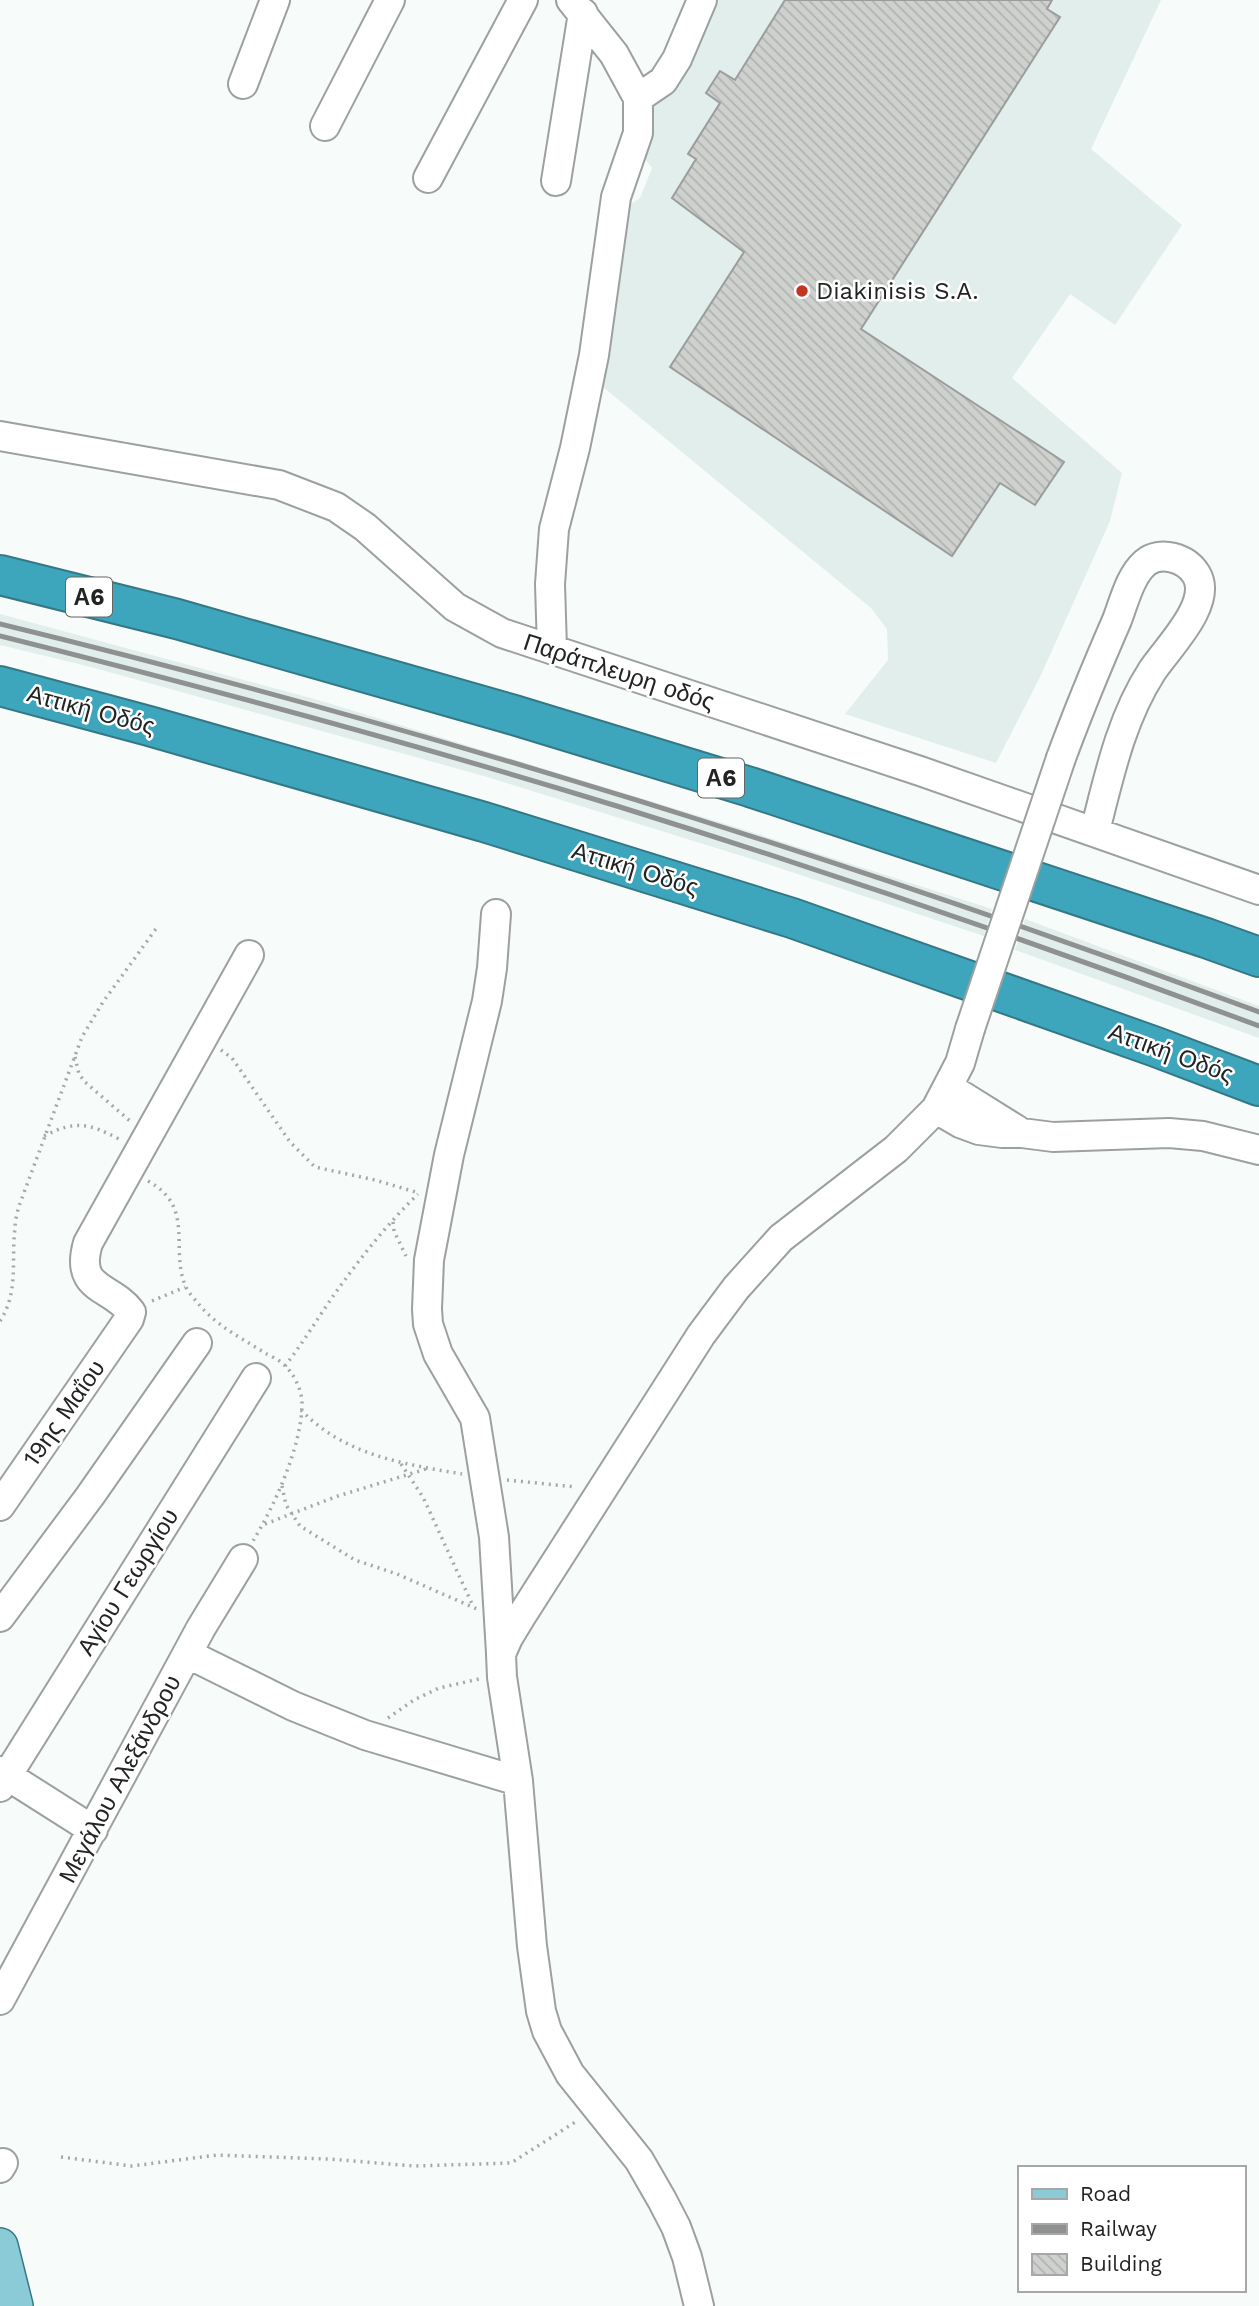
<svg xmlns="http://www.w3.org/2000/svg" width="1259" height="2306" font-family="'Work Sans',sans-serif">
  <defs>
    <pattern id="building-back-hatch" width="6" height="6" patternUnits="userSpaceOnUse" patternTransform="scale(1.75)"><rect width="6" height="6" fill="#cfd1cf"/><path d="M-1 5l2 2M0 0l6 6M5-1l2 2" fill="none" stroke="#b1b3b1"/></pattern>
  </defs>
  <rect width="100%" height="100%" fill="#f7fbfa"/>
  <path fill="#e1eeec" d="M711,0H1161L1091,149L1182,225L1115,325L1070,294L1012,378L1122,473L1110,521L1041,675L996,763L845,714L888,660L887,629L871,608L597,382L626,207L640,198L652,168L644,158L647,114L679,70Z
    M0,614L318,700L742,829L992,909L984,936L755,860L484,776L91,667L0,645Z
    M1025,919L1259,1006V1038L1015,950Z"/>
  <path fill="url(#building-back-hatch)" stroke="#9a9d9b" stroke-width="2" d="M785,0H1052L1047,9L1060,17L861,329L1064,462L1035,505L1000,483L952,556L670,367L744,252L672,198L696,159L688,154L720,103L706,93L720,71L735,80Z"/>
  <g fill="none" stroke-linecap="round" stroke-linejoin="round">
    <g stroke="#9ca09f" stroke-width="32">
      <path id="minor" d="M243,84L275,0
        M638,98L663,81L677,59L702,0
        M325,126L390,0
        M428,178L523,0
        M556,181L583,13
        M0,436L279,485L336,507L365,527L455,607L502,633L920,771L1259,890
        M552,649L550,584L554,529L575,448L594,355L616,197L638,133V98L614,54L571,0
        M1061,758C1078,712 1097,666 1117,620C1124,602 1130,576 1145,563C1160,550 1186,558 1196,574C1214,603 1167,648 1152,671C1121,719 1109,776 1095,831
        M496,914L492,968L487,1001L449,1155L429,1260L427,1309L428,1324L438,1354L475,1418L494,1537L501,1653
        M948,1087L1017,1130
        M936,1109L960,1123L979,1130L1002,1133H1022L1053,1137L1169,1133L1203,1136L1259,1150
        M0,1506L129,1319L131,1312C111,1285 74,1291 88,1243L249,955
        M0,1617L90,1496L197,1343
        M188,1654L293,1706L365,1735L518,1781
        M0,1771L93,1830
        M0,1787L256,1378
        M0,2000L201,1628L243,1559
        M0,2168L3,2163
        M699,2306L687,2257L676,2227L662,2200L639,2160L570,2074L547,2031L541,2011L532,1946L518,1781L502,1677L501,1654L508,1638L522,1615L701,1335L736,1288L781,1238L896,1149L936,1109L960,1063L970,1029"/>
    </g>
    <g stroke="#347886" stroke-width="38">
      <path id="major" d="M0,2246L15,2306"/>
    </g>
    <g stroke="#347886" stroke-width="42">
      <path id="highway" d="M0,575L177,619L514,715L750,787L1206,938L1259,957
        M0,686L149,726L484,822L792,918L1156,1047L1259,1086"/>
    </g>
    <path stroke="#a5a8a7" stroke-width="3.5" stroke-dasharray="2 5" stroke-linecap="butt" d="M221,1050L232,1058L290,1142L315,1167L375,1180L419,1193
      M75,1057L79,1074L85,1082L130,1121
      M44,1136C76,1120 88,1123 119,1139
      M148,1181C195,1207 170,1246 185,1285C187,1291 193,1297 197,1302C216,1326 240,1337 265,1353C270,1356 278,1359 283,1364C293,1372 301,1388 302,1401C303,1443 275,1505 253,1541
      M393,1222L394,1231L406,1256
      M152,1301L185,1287
      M0,1321C19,1292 11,1261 15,1228C15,1221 17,1213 19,1206L82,1037L103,1002L158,926
      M285,1366C306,1339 323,1309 344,1281C366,1251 391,1220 418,1194
      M301,1410C344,1455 403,1464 462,1474
      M401,1464L423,1497L473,1606
      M507,1480L576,1487
      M282,1486L286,1505L300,1526L355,1560L397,1574L477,1609
      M265,1524L338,1496L426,1469
      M388,1718L414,1700L439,1688L479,1679
      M61,2157L132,2166L217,2155L329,2159L414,2166L511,2163L577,2121"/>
    <use href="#minor" stroke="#fff" stroke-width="28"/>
    <use href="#major" stroke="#8bcad7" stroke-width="35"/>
    <use href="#highway" stroke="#3ea6bc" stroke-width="38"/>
    <path stroke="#8e9190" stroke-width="5" d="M0,624C427,728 847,859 1259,1012
      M0,636C208,688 415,744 620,807C835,874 1048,947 1259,1026"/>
    <g stroke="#9ca09f" stroke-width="32" stroke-linecap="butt">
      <path id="minor-bridge" d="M970,1029L1061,758"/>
    </g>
    <use href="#minor-bridge" stroke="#fff" stroke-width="28"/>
  </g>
  <circle fill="#c13523" stroke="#fff" stroke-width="2.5" cx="802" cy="291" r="7"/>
  <g text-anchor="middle" stroke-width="5" stroke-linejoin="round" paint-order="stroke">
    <g fill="#fff" stroke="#646565" stroke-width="2">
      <rect x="66" y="577.5" width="46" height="39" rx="5"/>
      <rect x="698" y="758.5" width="46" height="39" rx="5"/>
    </g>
    <g font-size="23" font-weight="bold" fill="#222323">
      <text x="89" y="605">Α6</text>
      <text x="721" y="786">Α6</text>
    </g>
    <g font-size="24" fill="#222323" stroke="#fff" text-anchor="start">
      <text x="816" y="299">Diakinisis S.A.</text>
    </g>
    <g font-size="24" fill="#222323" stroke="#fff">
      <text transform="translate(619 672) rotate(18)" y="8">Παράπλευρη οδός</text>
      <text transform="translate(91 710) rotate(15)" y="8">Αττική Οδός</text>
      <text transform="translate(635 869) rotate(17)" y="8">Αττική Οδός</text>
      <text transform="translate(1171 1053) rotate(20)" y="8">Αττική Οδός</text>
      <text transform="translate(64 1413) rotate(-55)" y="8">19ης Μαΐου</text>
      <text transform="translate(128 1582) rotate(-58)" y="8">Αγίου Γεωργίου</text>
      <text transform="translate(120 1779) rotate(-62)" y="8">Μεγάλου Αλεξάνδρου</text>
    </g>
  </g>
  <rect x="1018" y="2166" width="228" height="126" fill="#ffffff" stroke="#a7a7a7" stroke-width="2"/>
  <rect x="1032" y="2189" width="35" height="10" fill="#8bcad7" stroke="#a7a7a7" stroke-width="2"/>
  <text x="1080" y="2201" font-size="21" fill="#222323">Road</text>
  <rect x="1032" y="2224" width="35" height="10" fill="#8e9190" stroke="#a7a7a7" stroke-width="2"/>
  <text x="1080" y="2236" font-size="21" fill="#222323">Railway</text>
  <rect x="1032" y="2254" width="35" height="21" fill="url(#building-back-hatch)" stroke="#a7a7a7" stroke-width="2"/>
  <text x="1080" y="2271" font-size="21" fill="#222323">Building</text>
</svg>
